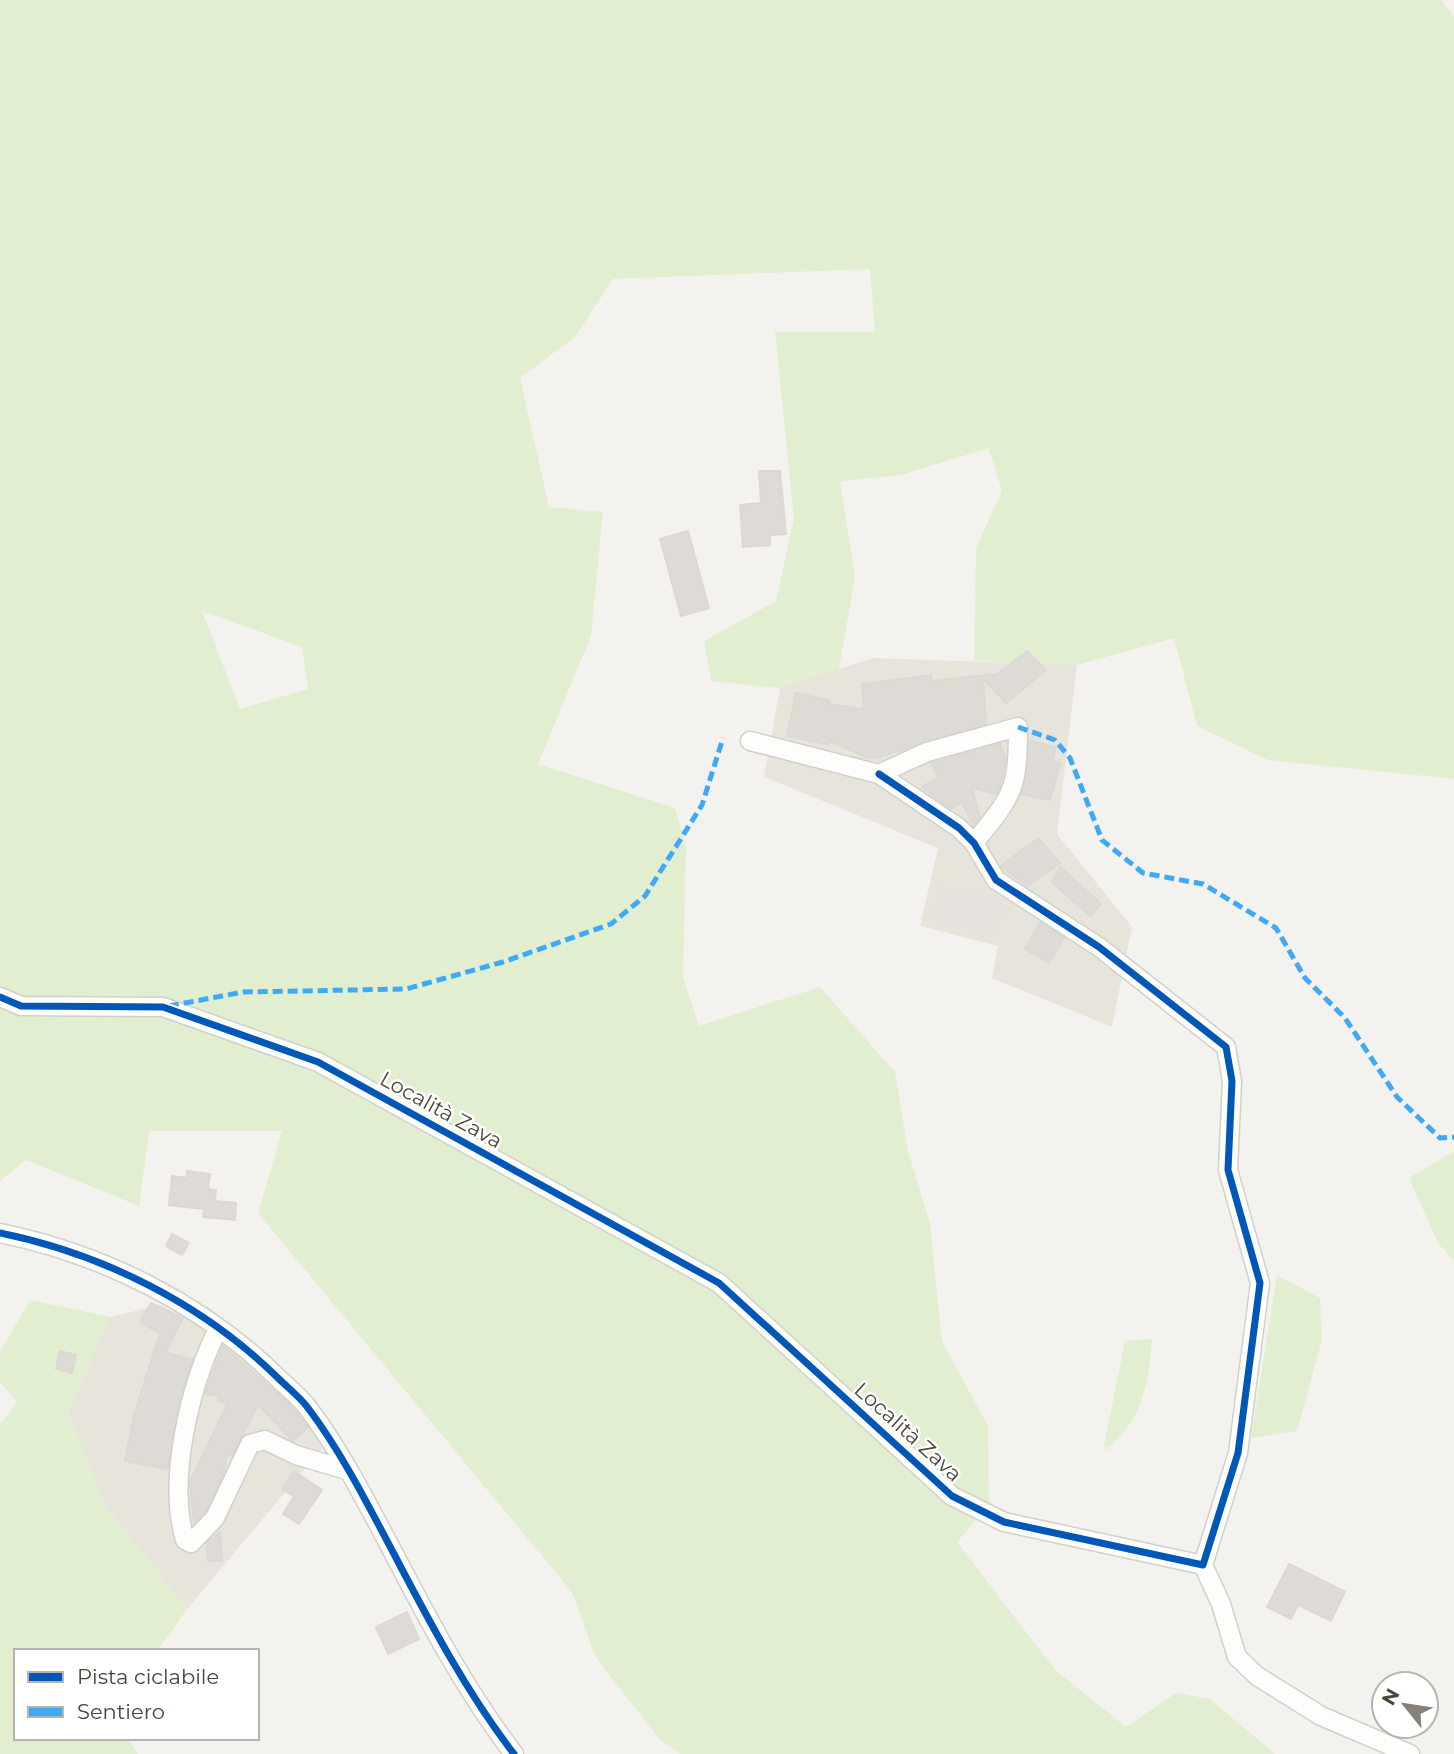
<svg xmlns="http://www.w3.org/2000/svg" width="1454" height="1754" font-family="Montserrat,sans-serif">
  <rect width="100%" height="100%" fill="#f4f2ee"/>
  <path fill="#e7e4dc" d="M873,658L1077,665L1057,834L1132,927L1112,1027L992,978L998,946L920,926L938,848L764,777L780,688Z
    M160,1305L252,1353L330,1439L187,1609L105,1505L68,1413L110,1317Z"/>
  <path fill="#e1eecf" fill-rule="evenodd" d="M0,0H1441L1454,17V779L1268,760L1197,726L1174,638L1077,665L974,661L976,548L1002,491L989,448L901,475L840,481L855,577L839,669L780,688L711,681L704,641L776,601L794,518L775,332H875L870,269L613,279L575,337L520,378L549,507L603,512L591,636L538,764L675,808L686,845L683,977L699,1026L820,987L895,1072L908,1151L930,1223L942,1341L988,1426L989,1505L957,1542L1056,1671L1126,1727L1176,1693L1210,1699L1275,1754H681L659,1739L595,1656L572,1592L258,1213L282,1131H149L139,1206L26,1160L0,1181ZM202,611L302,647L308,689L240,709Z
    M1454,1151V1261L1438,1243L1409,1178Z
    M1277,1275L1320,1298L1322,1340L1297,1431L1251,1438Z
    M30,1300L110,1317L68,1413L105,1505L187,1609L157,1651H16V1738H127L138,1754H0V1424L17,1402L0,1382V1352Z
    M1152,1339C1149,1382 1142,1422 1106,1450L1104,1446L1125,1341Z"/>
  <path fill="#e6e3df" d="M938,884L1007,898L1000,936L931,923Z"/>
  <path fill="#dedbd6" stroke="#dcd9d4" stroke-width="2" d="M759,471H780L786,534L770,535V545L743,547L740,505L761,503Z
    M688,531L709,608L681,616L660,539Z
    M1027,651L1046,670L1006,703L983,678L986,724L879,757H866L829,741L828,744L787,736L796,693L829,700L828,704L864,709L862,684L931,675L932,681L997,674Z
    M1029,740L1056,748L1052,760L1060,763L1050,800L1021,794Z
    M1000,744L1006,758L1000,786L996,794L972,788L980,817L973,826L962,802L951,809L922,787L938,777L931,763Z
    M1038,838L1060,863L1027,886L1001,866Z
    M1060,867L1101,904L1090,916L1052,882Z
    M1040,923L1064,938L1049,963L1025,949Z
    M187,1171L210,1174L208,1189L216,1190L215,1201L236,1203L235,1220L203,1217L204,1209L169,1205L172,1176L187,1178Z
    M172,1234L189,1243L182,1255L166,1246Z
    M151,1303L183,1318L165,1352L193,1360L179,1402L168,1469L125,1461L134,1415L160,1333L140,1322Z
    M223,1346L290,1404L308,1427L293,1441L258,1405L232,1456L227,1454L222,1477L206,1511L194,1524L190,1482L227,1405L218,1400L220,1396L205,1394Z
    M60,1351L76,1355L72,1373L56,1369Z
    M294,1471L322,1490L299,1524L283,1514L294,1496L282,1489Z
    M220,1532L222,1560L208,1561L207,1543Z
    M1289,1564L1345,1592L1331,1621L1298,1605L1291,1619L1267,1607Z
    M407,1612L419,1639L388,1654L376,1627Z"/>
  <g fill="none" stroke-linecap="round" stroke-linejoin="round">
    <g stroke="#d2d0cb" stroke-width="21">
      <path id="minor" d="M750,741L879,774L927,752L1018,727C1018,790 1013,795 974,843
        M0,997L21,1006L163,1007L318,1062L719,1283L952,1496L1004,1522L1203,1565L1238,1453L1260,1283L1228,1170L1232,1081L1226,1047L1099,947L996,880L974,843L959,828L879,774
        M0,1233C103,1254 203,1304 278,1378C288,1388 300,1397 308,1408C342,1453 368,1505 394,1554C430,1623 467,1693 514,1754
        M218,1329C190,1385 167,1479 185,1540L191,1543L215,1518L250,1444L265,1440L296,1455L347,1470
        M1203,1565L1221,1604L1237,1657L1257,1676L1321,1716L1410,1754"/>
    </g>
    <use href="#minor" stroke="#fdfdfc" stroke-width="18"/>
    <path stroke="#3fa9f5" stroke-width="5" stroke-dasharray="10 5" stroke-linecap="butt" d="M1018,727L1055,740L1070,758L1102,840L1143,873L1203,884L1276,928L1305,978L1345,1018L1397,1097L1440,1138L1454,1137
      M169,1006L243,992L406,989L503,962L611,924L645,896L702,805L723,738"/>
    <g stroke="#fff" stroke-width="11">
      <path id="cycleway" d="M0,997L21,1006L163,1007L318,1062L719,1283L952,1496L1004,1522L1203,1565L1238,1453L1260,1283L1228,1170L1232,1081L1226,1047L1099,947L996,880L974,843L959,828L879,774
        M0,1233C103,1254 203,1304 278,1378C288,1388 300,1397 308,1408C342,1453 368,1505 394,1554C430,1623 467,1693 514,1754"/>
    </g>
    <use href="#cycleway" stroke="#0057b8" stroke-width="7"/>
  </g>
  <g text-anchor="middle" stroke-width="5" stroke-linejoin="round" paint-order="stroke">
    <g font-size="21" fill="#4b4439" stroke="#fff">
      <text transform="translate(441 1110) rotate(29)" y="7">Località Zava</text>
      <text transform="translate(908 1432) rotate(42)" y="7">Località Zava</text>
    </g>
  </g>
  <rect x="14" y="1649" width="245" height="91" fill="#ffffff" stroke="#b7b4b0" stroke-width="2"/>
  <rect x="28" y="1672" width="35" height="10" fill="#0057b8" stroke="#b7b4b0" stroke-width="2"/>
  <text x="77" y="1684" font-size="21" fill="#4b4439">Pista ciclabile</text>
  <rect x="28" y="1707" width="35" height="10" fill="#3fa9f5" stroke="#b7b4b0" stroke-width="2"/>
  <text x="77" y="1719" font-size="21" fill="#4b4439">Sentiero</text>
  <g transform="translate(1405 1705) rotate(300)"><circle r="33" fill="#ffffff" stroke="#b7b4b0" stroke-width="2"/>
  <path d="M0-5L12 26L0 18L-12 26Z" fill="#868178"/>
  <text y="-10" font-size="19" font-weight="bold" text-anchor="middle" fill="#4b4439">N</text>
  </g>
</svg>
